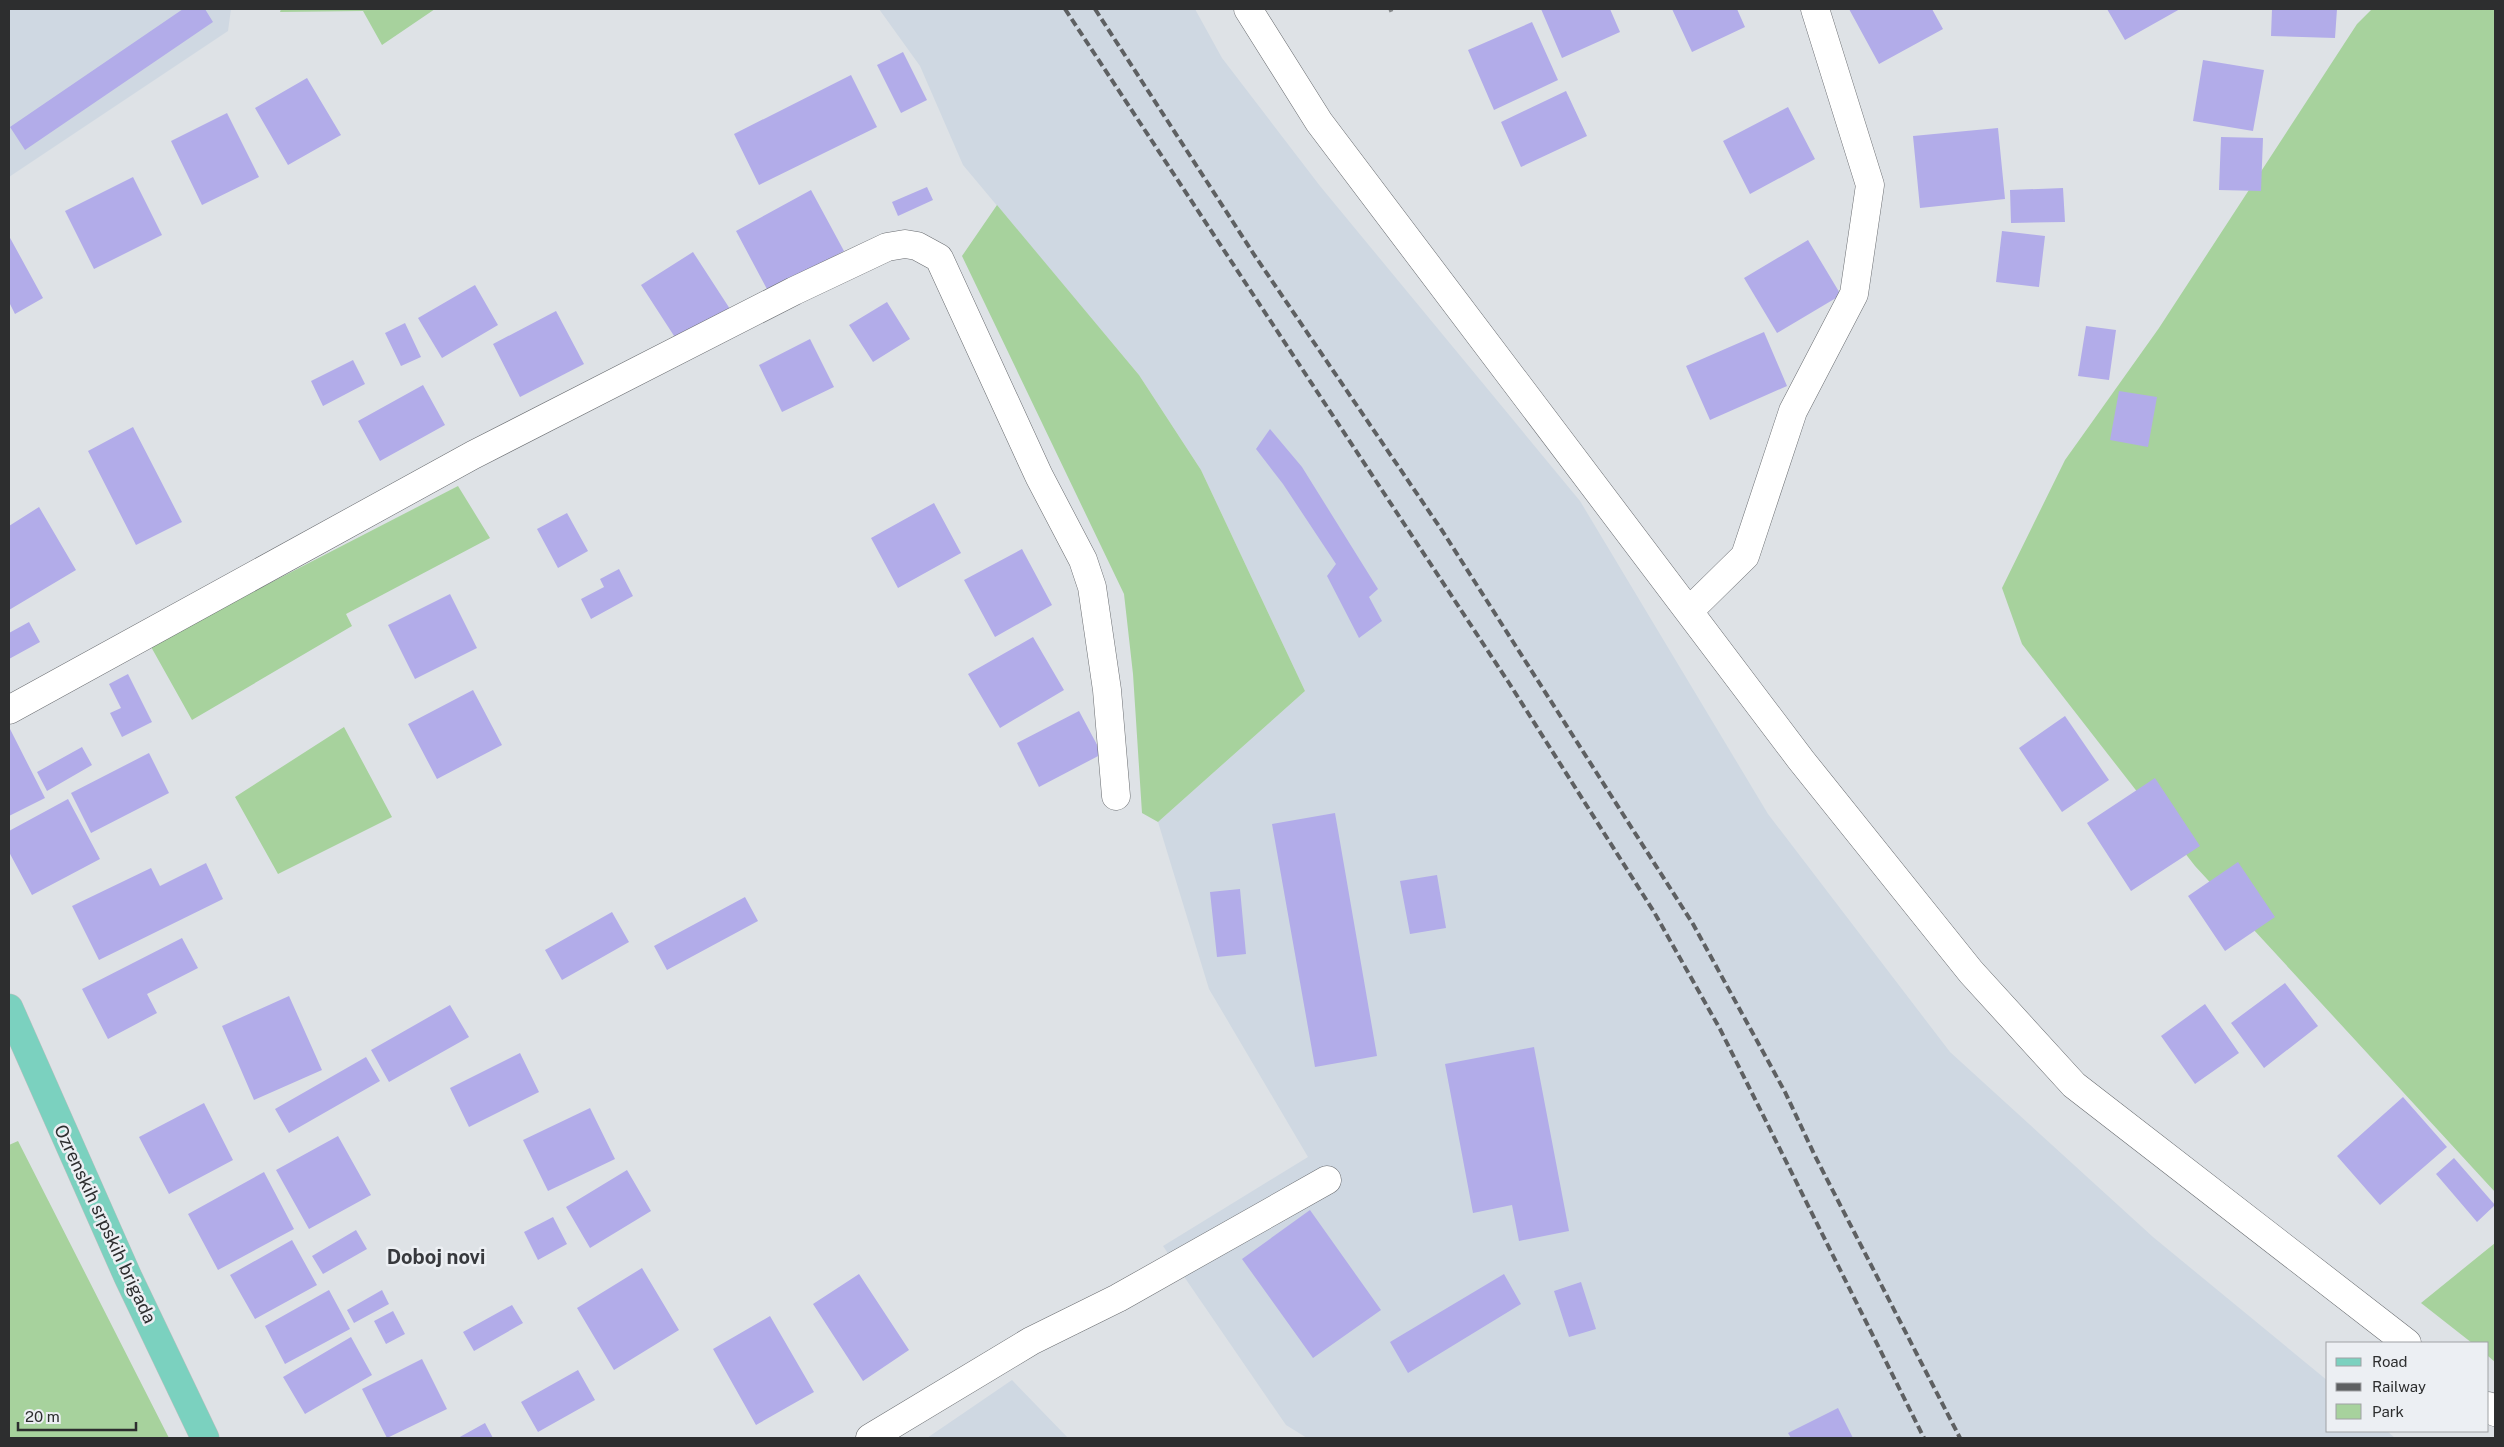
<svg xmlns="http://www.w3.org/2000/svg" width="2504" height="1447" font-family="'Public Sans',sans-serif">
  <rect width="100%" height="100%" fill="#dee2e6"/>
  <path fill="#cfd8e2" d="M9,9H231L228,31L9,177Z
    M879,9H1195L1222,58L1320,186L1580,501L1768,814L1950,1052L2153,1237L2328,1381V1431H2387L2395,1438H1307L1286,1425L1163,1246L1308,1157L1209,989L1158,822L1305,691L1201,470L1139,375L963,165L920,66Z
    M1012,1380L1068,1438H927Z"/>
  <path fill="#a7d29d" d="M281,9H435L382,45L363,11L280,12Z
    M2372,9H2495V1192L2195,866L2022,644L2002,588L2065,460L2159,328L2357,24Z
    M997,205L1139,375L1201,470L1305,691L1158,822L1142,813L1133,674L1124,594L962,256Z
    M458,486L490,538L346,614L352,626L192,720L150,645Z
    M344,727L392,817L278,874L235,797Z
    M18,1141L169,1438H9V1145Z
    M2495,1243V1362L2488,1356V1343H2472L2421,1303Z"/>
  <path fill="#b2ace9" d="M183,9H205L213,22L25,150L10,127Z
    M1541,9H1610L1620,32L1562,58Z
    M1672,9H1737L1745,27L1692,52Z
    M1849,9H1932L1943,29L1879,64Z
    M2107,9H2180L2125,40Z
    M2272,9H2337L2335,38L2271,36Z
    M1532,22L1558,80L1494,110L1468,50Z
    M903,52L927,100L901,113L877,65Z
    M2203,60L2264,70L2253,131L2193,121Z
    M851,75L877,127L759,185L734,134Z
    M307,78L341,135L288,165L255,108Z
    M1566,91L1587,136L1521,167L1501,122Z
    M1788,107L1815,159L1750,194L1723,141Z
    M227,113L259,177L202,205L171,141Z
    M1998,128L2005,199L1920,208L1913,136Z
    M2221,137L2263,138L2261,191L2219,190Z
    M133,177L162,235L94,269L65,211Z
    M927,187L933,200L898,216L892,202Z
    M2063,188L2065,222L2011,223L2010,190Z
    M811,190L844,251L768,291L736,231Z
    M2002,231L2045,236L2039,287L1996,282Z
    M9,236L43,298L15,314L9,302Z
    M1808,240L1841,295L1777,333L1744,278Z
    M693,252L730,309L678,342L641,285Z
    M475,285L498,325L442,358L418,318Z
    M887,302L910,339L873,362L849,325Z
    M556,311L584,364L520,397L493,344Z
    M405,323L421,357L401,366L385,333Z
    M2086,326L2116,330L2109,380L2078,376Z
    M1764,332L1787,386L1710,420L1686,366Z
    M810,339L834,387L782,412L759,365Z
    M353,360L365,384L323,406L311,381Z
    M423,385L445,425L380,461L358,421Z
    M2119,391L2157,397L2148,447L2110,440Z
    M133,427L182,522L136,545L88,451Z
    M1270,429L1302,467L1378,589L1369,597L1382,621L1359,638L1327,576L1336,564L1283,484L1256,449Z
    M934,503L961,553L898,588L871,538Z
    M39,507L76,570L9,610V526Z
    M567,513L588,551L558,568L537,529Z
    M1022,549L1052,605L995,637L964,580Z
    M619,569L633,596L591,619L581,599L604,587L600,579Z
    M450,594L477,648L415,679L388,625Z
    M29,622L40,642L9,659V633Z
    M1033,637L1064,690L1000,728L968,674Z
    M128,674L152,722L122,737L110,713L121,708L109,684Z
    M473,690L502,745L437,779L408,724Z
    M1079,711L1102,754L1039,787L1017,743Z
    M2065,716L2109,780L2062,812L2019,748Z
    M9,727L45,798L9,816Z
    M82,747L92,765L47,791L37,772Z
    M149,753L169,793L91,833L71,793Z
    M2155,778L2200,846L2131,891L2087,823Z
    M68,799L100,859L32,895L9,852V831Z
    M1335,813L1377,1056L1315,1067L1272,824Z
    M2238,862L2275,917L2225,951L2188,896Z
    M206,863L223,899L99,960L72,906L151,868L160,886Z
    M1437,875L1446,928L1410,934L1400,881Z
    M1240,889L1246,954L1217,957L1210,892Z
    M745,897L758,921L667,970L654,946Z
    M612,912L629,942L562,980L545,950Z
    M182,938L198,968L147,994L157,1013L108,1039L82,989Z
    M2285,983L2318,1026L2264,1068L2231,1023Z
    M289,996L322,1070L254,1100L222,1026Z
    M2205,1004L2239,1053L2195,1084L2161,1036Z
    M450,1005L469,1037L389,1082L371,1050Z
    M1534,1047L1569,1231L1519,1241L1512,1205L1473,1213L1445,1064Z
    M520,1053L539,1092L469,1127L450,1088Z
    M366,1057L380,1081L289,1133L275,1109Z
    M2403,1097L2447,1147L2380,1205L2337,1156Z
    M204,1103L233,1160L169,1194L139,1137Z
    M590,1108L615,1159L548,1191L523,1140Z
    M338,1136L371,1195L309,1229L276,1170Z
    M2454,1158L2495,1205L2477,1222L2436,1174Z
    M627,1170L651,1211L590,1248L566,1207Z
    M264,1172L294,1229L218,1270L188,1214Z
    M1310,1210L1381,1310L1313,1358L1242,1259Z
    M553,1217L567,1244L538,1260L524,1232Z
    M356,1230L367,1249L323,1274L312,1256Z
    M292,1240L317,1285L255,1319L230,1275Z
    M642,1268L679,1330L614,1370L577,1308Z
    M859,1274L909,1350L863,1381L813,1304Z
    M1504,1274L1521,1304L1408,1373L1390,1342Z
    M1581,1282L1596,1329L1569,1337L1554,1291Z
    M329,1290L350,1329L285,1364L265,1326Z
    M382,1290L389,1304L354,1323L347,1310Z
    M512,1305L523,1323L474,1351L463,1332Z
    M393,1311L405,1334L386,1344L374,1321Z
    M770,1316L814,1392L756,1425L713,1349Z
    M351,1337L372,1375L305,1414L283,1377Z
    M422,1359L447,1409L387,1438L362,1389Z
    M578,1370L595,1400L538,1432L521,1402Z
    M1838,1408L1853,1438H1791L1788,1433Z
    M485,1423L493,1438H458Z"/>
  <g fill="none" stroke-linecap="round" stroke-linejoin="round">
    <g stroke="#696c70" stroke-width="29">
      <path id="minor" d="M1248,9L1319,122L1801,760L1971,972L2074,1085L2407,1343
        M1689,611L1745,556L1793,411L1854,294L1870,185L1815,9
        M9,710L473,455L794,291L887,247L905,244L917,246L939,258L1039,476L1083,560L1092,587L1107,690L1116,796
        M2488,1406L2495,1412
        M870,1438L1031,1341L1118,1298L1327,1180"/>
    </g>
    <g stroke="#c0c0c1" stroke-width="29">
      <path id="major" d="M9,1008L128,1277L205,1438"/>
    </g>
    <path stroke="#878a8c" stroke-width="3" stroke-dasharray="4 4" stroke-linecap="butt" d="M1389,11L1394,9"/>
    <use href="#minor" stroke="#fff" stroke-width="28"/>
    <use href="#major" stroke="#7bd1bf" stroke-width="28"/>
    <path stroke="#5e6062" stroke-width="4" stroke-dasharray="8 4" stroke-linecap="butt" d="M1065,9L1509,683L1654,912L1720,1029L1924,1438
      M1095,9L1255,256L1443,532L1693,924L1785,1092L1815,1156L1960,1438"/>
  </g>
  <g text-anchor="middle" stroke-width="5" stroke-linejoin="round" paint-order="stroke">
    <g font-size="18" fill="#2d2e2f" stroke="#eceff3">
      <text transform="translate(105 1224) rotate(65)" y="6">Ozrenskih srpskih brigada</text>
    </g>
    <g font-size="20" font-weight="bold" fill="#37393d" stroke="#eceff3">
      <text x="436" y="1264">Doboj novi</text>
    </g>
  </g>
  <rect width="2504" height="1447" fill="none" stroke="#2d2e2f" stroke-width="20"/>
  <rect x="2326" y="1342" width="162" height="90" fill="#eceff3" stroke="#a0a2a5"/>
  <rect x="2336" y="1358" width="25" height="8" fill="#7bd1bf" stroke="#a0a2a5"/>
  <text x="2372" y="1367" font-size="15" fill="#2d2e2f">Road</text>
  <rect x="2336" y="1383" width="25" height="8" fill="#5e6062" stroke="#a0a2a5"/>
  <text x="2372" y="1392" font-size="15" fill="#2d2e2f">Railway</text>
  <rect x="2336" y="1404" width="25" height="15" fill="#a7d29d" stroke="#a0a2a5"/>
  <text x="2372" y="1417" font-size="15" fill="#2d2e2f">Park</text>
  <path d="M18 1422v8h118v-8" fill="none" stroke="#2d2e2f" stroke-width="2.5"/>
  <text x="25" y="1422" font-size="15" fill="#2d2e2f" stroke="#eceff3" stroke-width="4" paint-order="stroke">20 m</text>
</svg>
